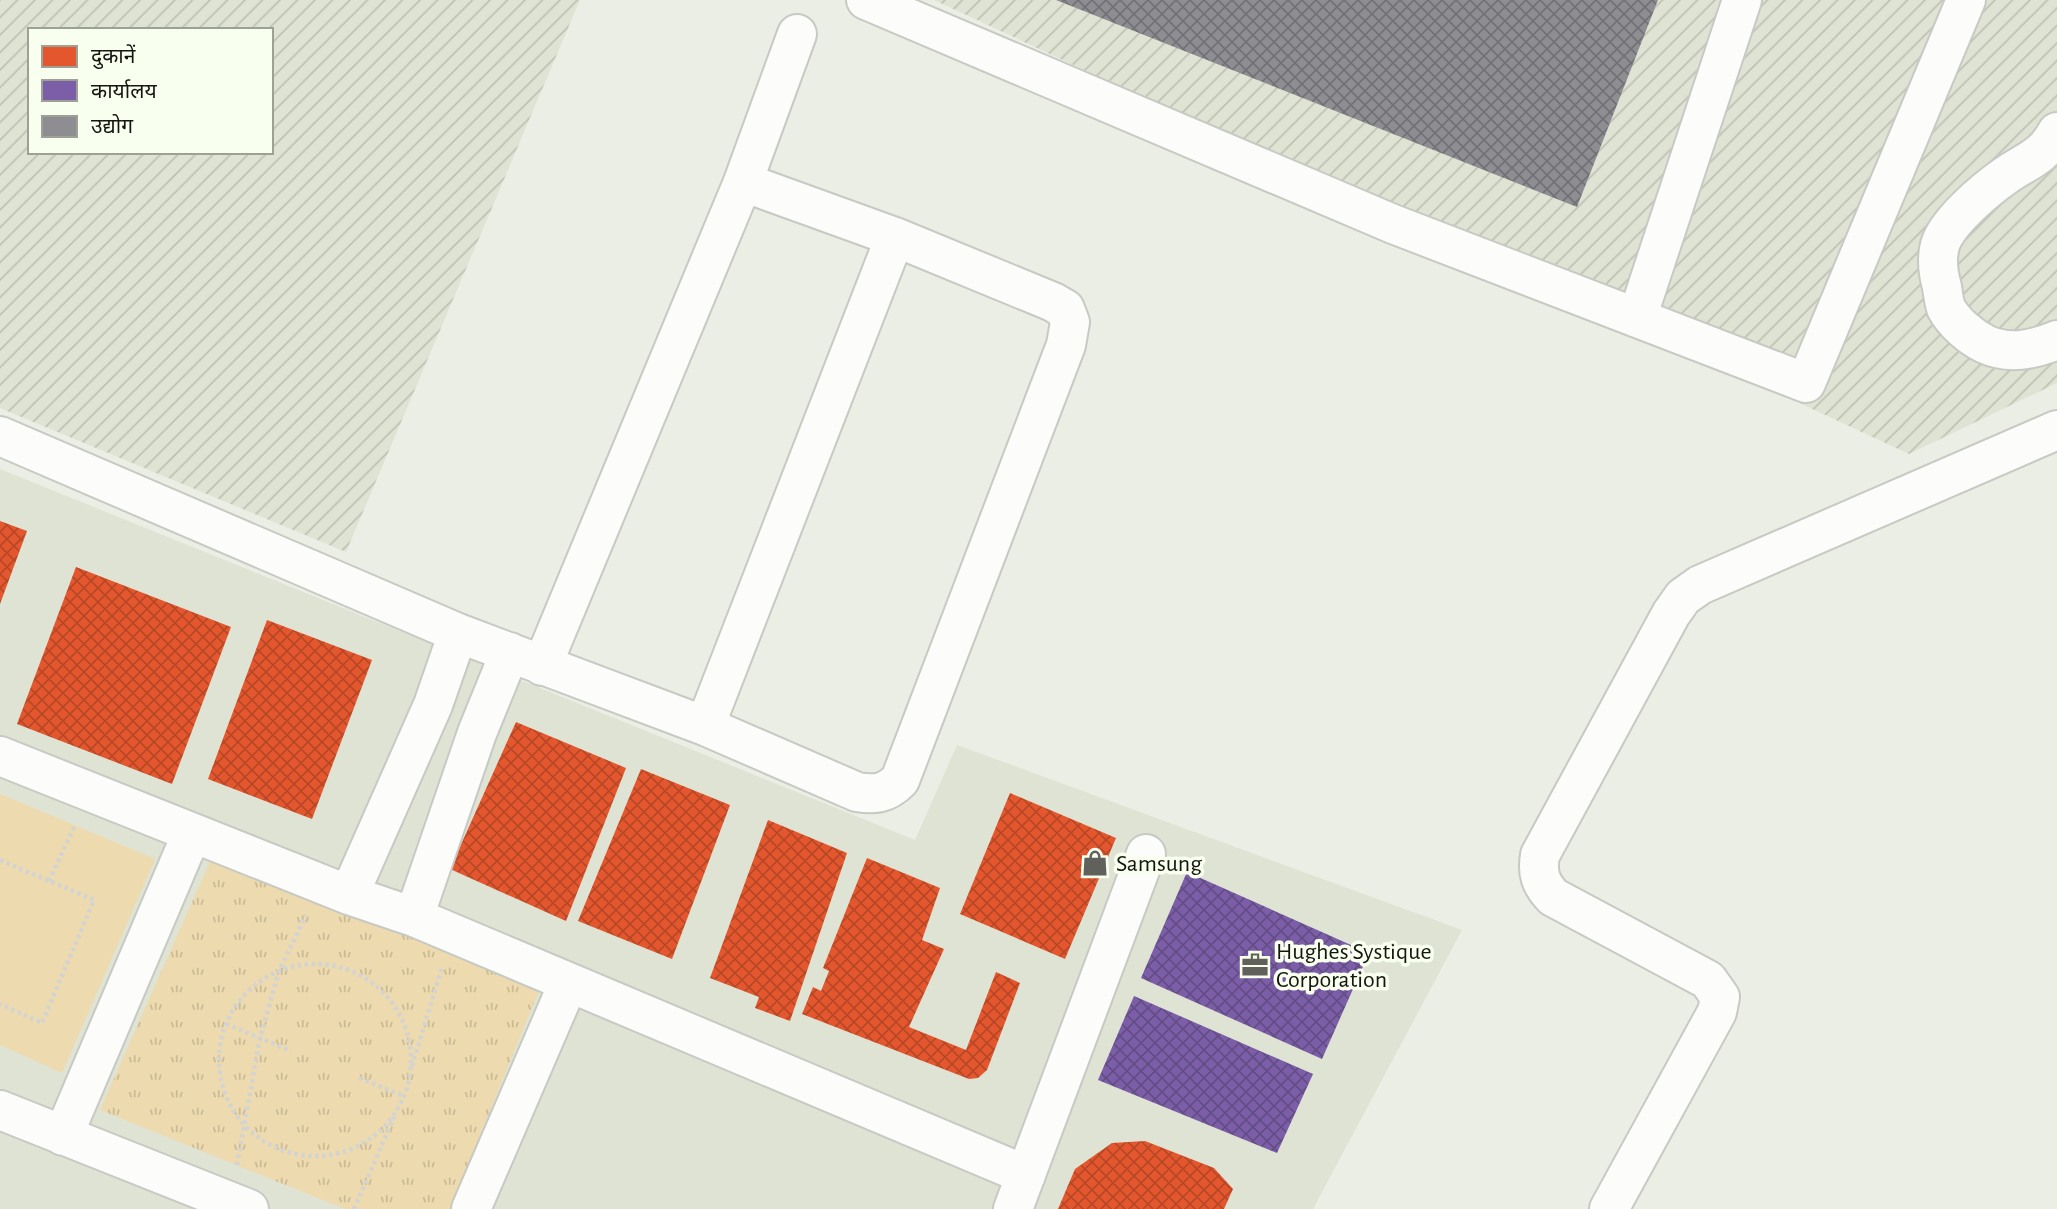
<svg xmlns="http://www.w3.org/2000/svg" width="2057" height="1209" font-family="'Alegreya Sans','Noto Sans Devanagari',sans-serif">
  <defs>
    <pattern id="industrial-furrows" width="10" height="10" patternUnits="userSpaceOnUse" patternTransform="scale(1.75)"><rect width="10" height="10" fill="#dfe3d3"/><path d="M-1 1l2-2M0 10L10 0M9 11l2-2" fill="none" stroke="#bec2b4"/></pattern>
    <pattern id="park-tufts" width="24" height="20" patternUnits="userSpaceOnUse" patternTransform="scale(1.75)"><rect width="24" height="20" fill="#eddaae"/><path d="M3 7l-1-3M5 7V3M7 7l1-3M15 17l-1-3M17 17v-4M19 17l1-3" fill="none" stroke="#caba95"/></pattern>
    <pattern id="shops-cross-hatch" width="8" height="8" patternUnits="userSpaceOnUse" patternTransform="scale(1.75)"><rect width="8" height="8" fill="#e4572e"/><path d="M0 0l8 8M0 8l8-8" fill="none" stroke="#b84726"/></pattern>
    <pattern id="offices-cross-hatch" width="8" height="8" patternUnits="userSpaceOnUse" patternTransform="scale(1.75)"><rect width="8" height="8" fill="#7b5ea7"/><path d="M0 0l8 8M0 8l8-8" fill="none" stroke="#644c87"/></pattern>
    <pattern id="industry-cross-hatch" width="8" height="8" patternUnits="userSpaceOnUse" patternTransform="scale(1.75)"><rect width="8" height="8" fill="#8d8d92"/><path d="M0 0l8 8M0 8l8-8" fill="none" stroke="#727276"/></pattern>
  </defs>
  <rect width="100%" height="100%" fill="#ebeee4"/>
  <path fill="#dfe3d3" d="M0,469L915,840L957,745L1462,930L1313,1209H0Z"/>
  <path fill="url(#industrial-furrows)" fill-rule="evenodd" d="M0,0H580L346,552L0,408ZM30,30H271V152H30Z
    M934,0H2057V383L1909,454Z"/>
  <path fill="url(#park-tufts)" d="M212,857L540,988L450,1209H345L100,1110Z"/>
  <path fill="#eddaae" d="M0,794L155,859L62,1073L0,1045Z"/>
  <path fill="url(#shops-cross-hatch)" d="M0,521L27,531L0,604Z
    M76,567L231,627L172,784L17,724Z
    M267,620L372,660L312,819L208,779Z
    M516,722L626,768L566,921L450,869Z
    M641,769L730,805L672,959L578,921Z
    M1010,793L1116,838L1065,959L960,914Z
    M768,820L847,853L790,1021L755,1008L759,997L710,978Z
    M867,858L940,888L922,940L944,949L909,1027L966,1050L996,972L1020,983L987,1070L978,1078L969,1079L802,1014L813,987L821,991L829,971L823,968Z
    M1145,1141L1214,1168L1233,1189L1224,1209H1058L1075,1169L1112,1143Z"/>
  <path fill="url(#offices-cross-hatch)" d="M1187,872L1369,953L1322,1059L1141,978Z
    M1134,996L1313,1074L1277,1153L1098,1080Z"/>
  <path fill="url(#industry-cross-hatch)" d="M1056,0H1658L1577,207Z"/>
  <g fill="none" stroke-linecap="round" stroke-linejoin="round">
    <g stroke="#c7c9c3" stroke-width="42">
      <path id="minor" d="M866,0L1393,224L1806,383L1966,0
        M2057,132C2043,158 2026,161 2005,176C1985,190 1947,222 1940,245C1936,260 1938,273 1942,287C1943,294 1944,302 1946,308C1954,323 1971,337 1985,344C2009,355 2033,350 2057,340
        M1637,318L1742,0
        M0,436L458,633L705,726L857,792C875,795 886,794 900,780L1066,345L1070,322L1065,309L1053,302L895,237L743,182
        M542,666L743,182L797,34
        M705,726L895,237
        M0,756L349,895L414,917L1026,1175
        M349,895L433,705L458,633
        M414,917L477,733L510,652
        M0,1110L249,1209
        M63,1136L192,833
        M471,1209L568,984
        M1013,1209L1146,854
        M1609,1209L1717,1012L1720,997L1708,980L1553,897C1540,883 1537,873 1540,855L1671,614L1683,597L1700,585L2057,430"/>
    </g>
    <path stroke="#d3d4d1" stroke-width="4.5" stroke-dasharray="3.5 3.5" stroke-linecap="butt" d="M0,860L94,900L42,1023L0,1004
      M49,881L75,825
      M219 1060a96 96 0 1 1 192 0a96 96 0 1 1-192 0Z
      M226,1024L291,1051
      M412,1066L442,967
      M359,1078L404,1096
      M237,1165L260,1038L279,971L306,915
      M354,1209L394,1117"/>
    <use href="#minor" stroke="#fcfcfb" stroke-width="38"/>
  </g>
  <defs>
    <g id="shop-bare" transform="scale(2.1)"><path d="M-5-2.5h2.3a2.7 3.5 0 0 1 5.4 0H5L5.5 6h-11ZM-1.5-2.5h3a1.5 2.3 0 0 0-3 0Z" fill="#5f615a" stroke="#f9ffee" stroke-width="2.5" paint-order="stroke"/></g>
    <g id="office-bare" transform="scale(2.1)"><path d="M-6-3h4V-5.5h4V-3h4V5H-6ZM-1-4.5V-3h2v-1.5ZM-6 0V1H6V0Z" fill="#5f615a" stroke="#f9ffee" stroke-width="2.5" paint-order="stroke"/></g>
  </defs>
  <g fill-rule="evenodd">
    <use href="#shop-bare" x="1095" y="863"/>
    <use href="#office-bare" x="1255" y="965"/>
  </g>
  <g text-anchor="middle" stroke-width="7" stroke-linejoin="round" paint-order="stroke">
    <g font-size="24" fill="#131510" stroke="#f9ffee" text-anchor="start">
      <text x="1116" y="871">Samsung</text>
      <text x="1276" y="959">Hughes Systique<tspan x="1276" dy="28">Corporation</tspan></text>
    </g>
  </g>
  <rect x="28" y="28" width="245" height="126" fill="#f9ffee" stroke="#9da195" stroke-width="2"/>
  <rect x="42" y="46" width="35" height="21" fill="#e4572e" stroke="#9da195" stroke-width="2"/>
  <text x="91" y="63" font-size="21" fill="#131510">दुकानें</text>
  <rect x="42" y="80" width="35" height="21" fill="#7b5ea7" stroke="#9da195" stroke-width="2"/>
  <text x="91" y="98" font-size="21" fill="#131510">कार्यालय</text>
  <rect x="42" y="116" width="35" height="21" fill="#8d8d92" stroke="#9da195" stroke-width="2"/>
  <text x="91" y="133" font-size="21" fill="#131510">उद्योग</text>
</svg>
